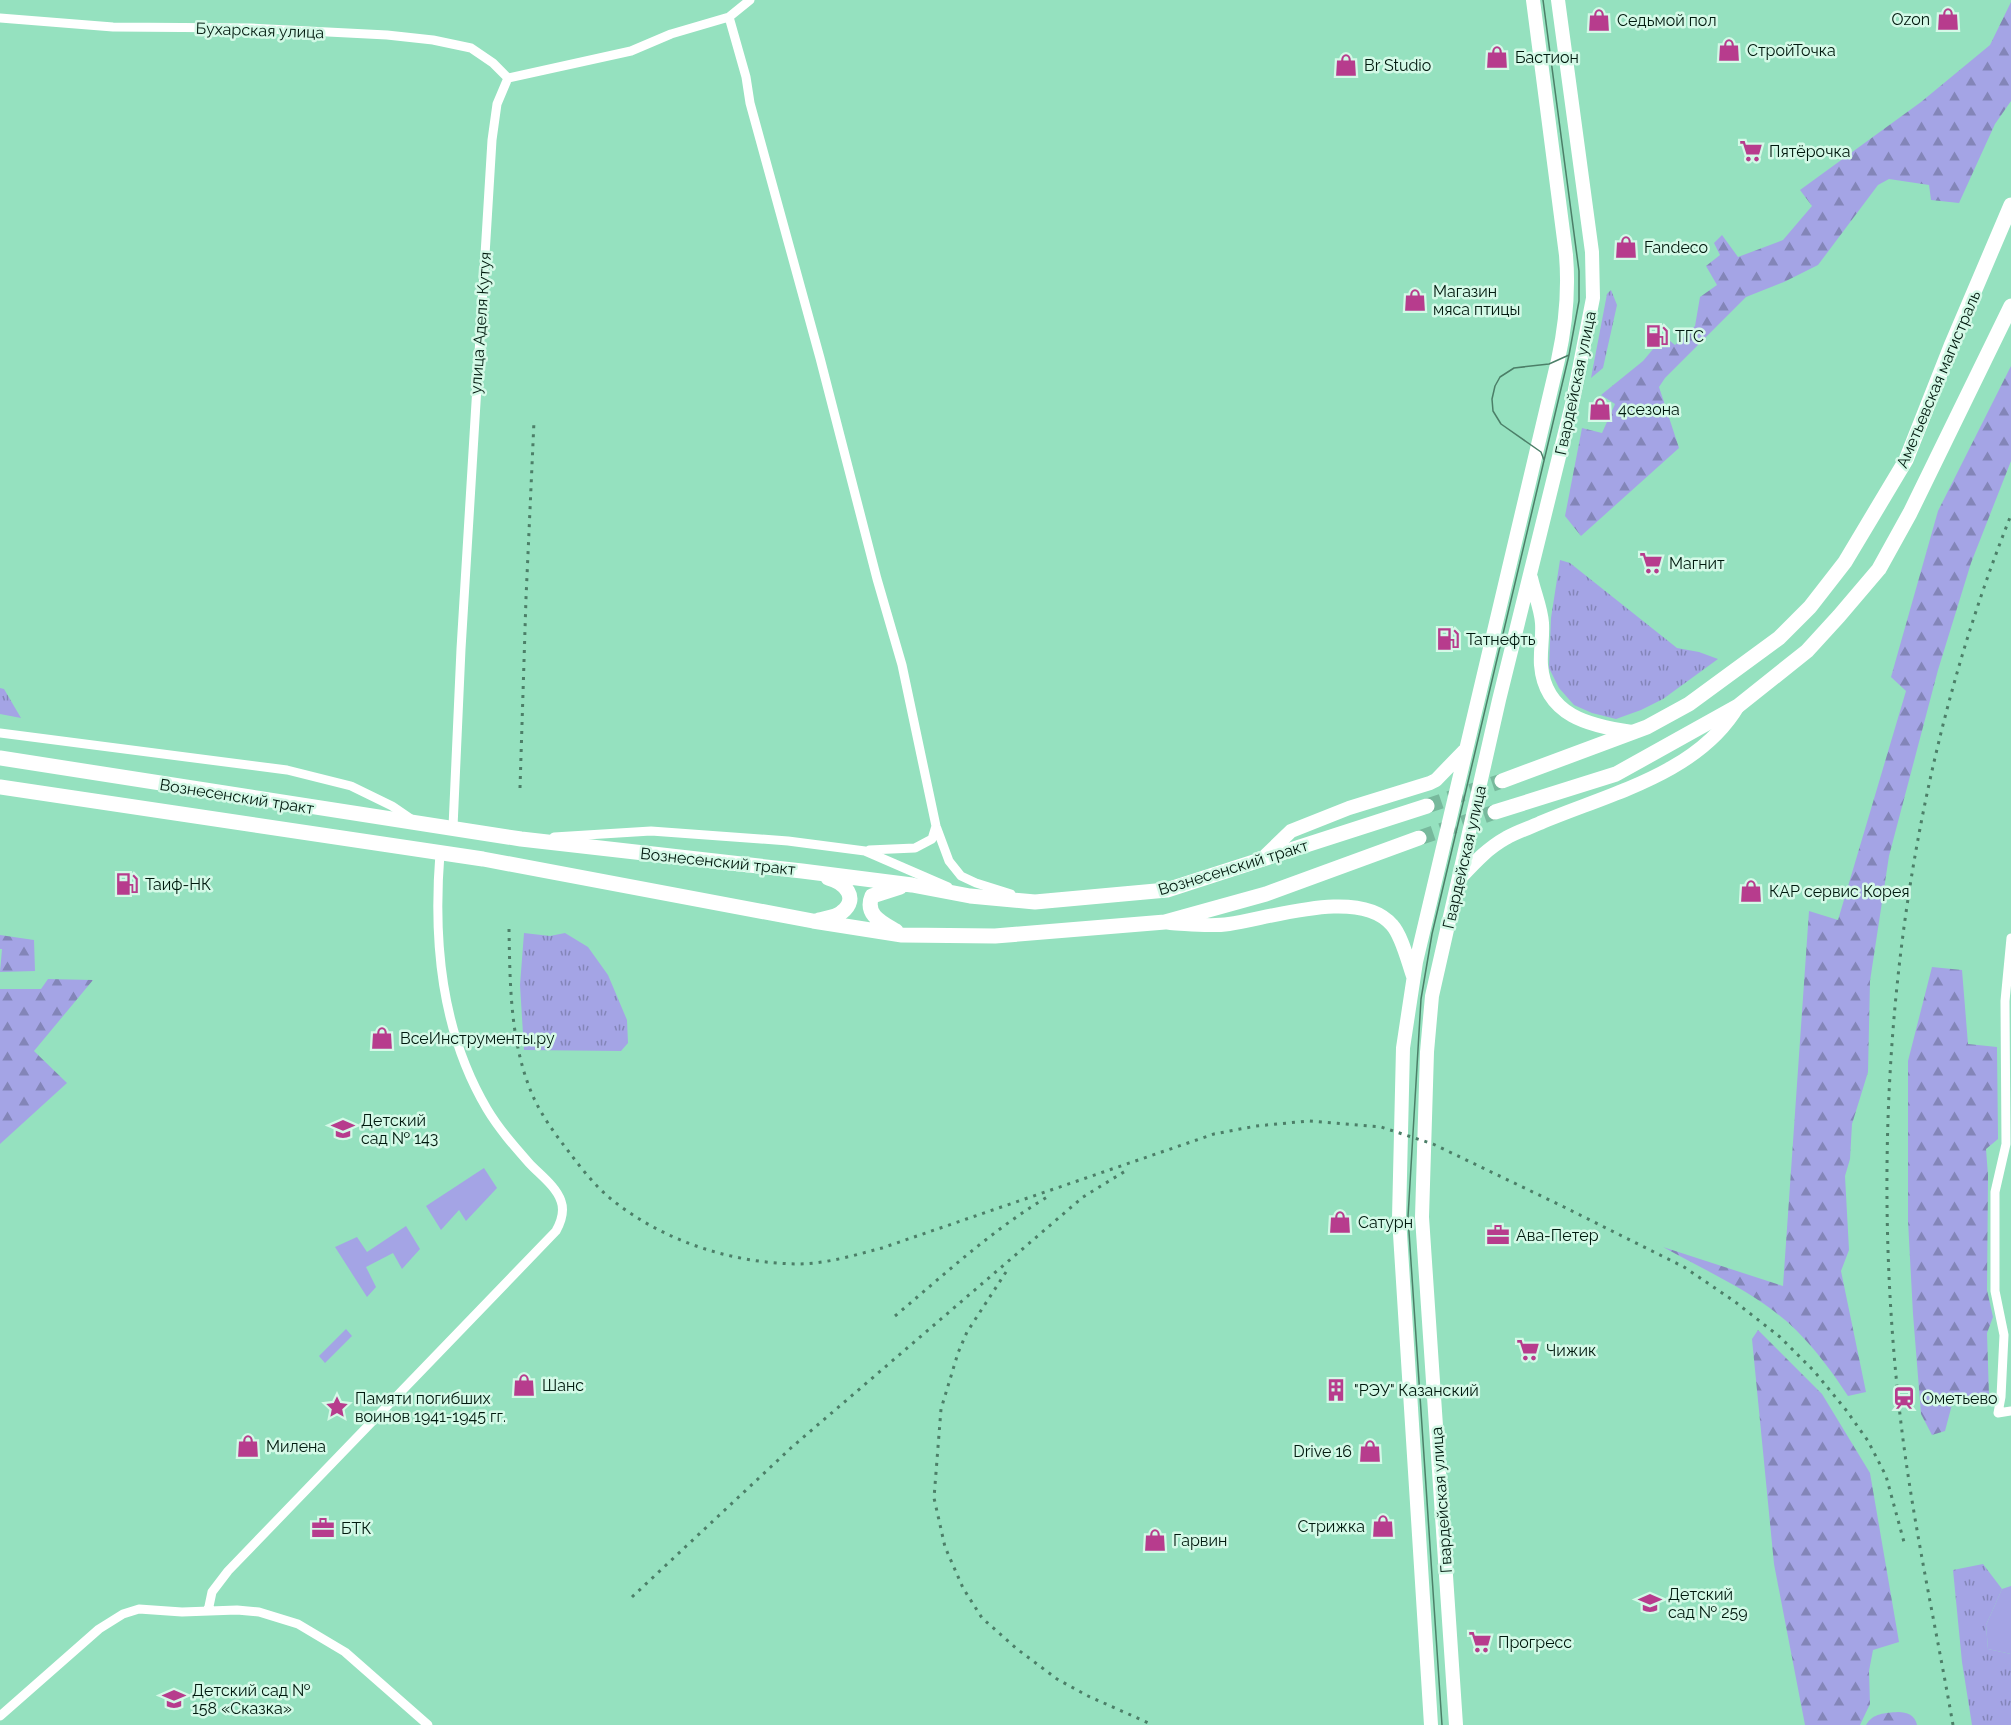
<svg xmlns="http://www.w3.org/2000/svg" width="2011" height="1725" font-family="Raleway,sans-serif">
  <defs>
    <pattern id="grass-tufts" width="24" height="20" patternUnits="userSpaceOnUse" patternTransform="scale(1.5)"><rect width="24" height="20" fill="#a4a4e5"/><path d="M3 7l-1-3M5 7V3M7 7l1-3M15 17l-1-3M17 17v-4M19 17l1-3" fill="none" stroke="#8385b8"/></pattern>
    <pattern id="forest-firs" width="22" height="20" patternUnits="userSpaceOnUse" patternTransform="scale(1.5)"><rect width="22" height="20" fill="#a4a4e5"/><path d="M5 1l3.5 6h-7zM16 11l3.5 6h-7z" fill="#8385b8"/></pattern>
  </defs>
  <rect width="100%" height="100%" fill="#95e1bf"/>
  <path fill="url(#grass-tufts)" d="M1611,290L1617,305L1603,368L1591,378L1607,294Z
    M1560,560L1570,563L1677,648L1699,652L1718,659L1663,699L1641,710L1616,719L1592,713L1574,705L1559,688L1549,668L1551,618Z
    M0,688L4,689L21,718L0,714Z
    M524,933L550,936L565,933L588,947L608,975L627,1020L628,1043L621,1051L524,1050L520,985Z
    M1983,1564L2002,1589L1986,1625L1988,1649L2011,1654V1725H1972L1962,1662L1953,1570Z"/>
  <path fill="url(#forest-firs)" d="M2011,2V101L1995,124L1959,203L1931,200L1929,185L1889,179L1878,185L1818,265L1784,282L1746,297L1665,378L1659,387L1679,448L1581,536L1565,516L1582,428L1602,433L1615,404L1601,395L1643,361L1664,336L1675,345L1695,326L1700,297L1717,285L1706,266L1720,255L1714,243L1722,235L1738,257L1783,240L1812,206L1800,190L1921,102L1990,45Z
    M2011,366V461L1971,563L1938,670L1889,856L1870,981L1868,1072L1852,1124L1850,1159L1845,1176L1849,1250L1841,1271L1866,1392L1848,1396C1833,1373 1816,1350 1796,1330C1759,1294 1708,1272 1663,1247L1783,1286L1809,911L1838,920L1906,691L1891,677L1938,511Z
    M0,935L34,940L35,971L0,972L2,949H0Z
    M1932,967L1962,970L1968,1044L1997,1047L1998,1139L1986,1149L1988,1175L1987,1290L1993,1317L1987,1333L1989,1396L1954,1397L1945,1431L1932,1435L1921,1414L1913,1314L1908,1221V1061Z
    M48,979L93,980L34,1051L67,1083L0,1144V989H41Z
    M1758,1330L1822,1394L1870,1473L1899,1642L1873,1650L1869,1671L1870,1704L1860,1725H1805L1774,1564L1752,1339Z
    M1898,1712C1907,1712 1915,1715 1917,1725H1866C1873,1713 1885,1713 1898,1712Z"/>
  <path fill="#a4a4e5" d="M484,1168L497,1188L466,1221L459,1210L441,1230L426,1206Z
    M406,1226L420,1249L402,1269L393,1253L366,1267L376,1287L367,1297L335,1247L357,1237L367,1252Z
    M346,1329L352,1336L325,1363L319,1356Z
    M2011,1586V1654L1988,1649L1986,1625L2002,1589Z"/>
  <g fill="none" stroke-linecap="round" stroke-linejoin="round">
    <path stroke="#77b99c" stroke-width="15" stroke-dasharray="15 8" stroke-linecap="butt" d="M1427,806L1502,781
      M1419,838L1495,812"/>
    <path stroke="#fff" stroke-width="9" d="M729,17L746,77L750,103L820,358L877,579L902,665L936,826L949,861L961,876L976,883L1011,894
      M0,18L113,27L251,28L387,35L433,40L471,48L493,63L508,78
      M508,78L631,51L671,34L729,17L750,0
      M0,733L287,770L351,786L392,806L411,819
      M453,827L461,649L492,140L497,104L508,78
      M554,837L651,831L788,841L865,851L948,887
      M869,850L915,848L932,839L936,826
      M2011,938L2005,1001L2006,1144L1995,1192V1291L2004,1335L2001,1397L1998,1413L2011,1411
      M208,1611L212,1592L228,1571L556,1231C561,1222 565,1212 561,1201C556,1186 539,1174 529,1163C514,1146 499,1129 487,1109C441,1031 433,941 440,853
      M0,1716L99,1629L123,1614L139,1609L182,1612L237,1610L259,1612L298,1624L345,1652L428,1725"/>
    <path stroke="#fff" stroke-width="14" d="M1531,578C1534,592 1541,608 1542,623C1543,637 1540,651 1541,665C1545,716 1590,726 1632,732
      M1261,860L1291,831L1349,808L1430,783L1436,780L1464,751
      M1461,877C1475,862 1488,848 1506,838C1516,832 1529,828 1540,823C1608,794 1698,774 1738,706
      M1170,923C1190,924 1209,927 1229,924C1271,918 1360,887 1392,925C1402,936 1408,962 1413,976
      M1431,1725L1399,1218L1403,1048L1416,962L1558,360C1566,324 1569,292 1566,255L1533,0
      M1456,1725L1422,1217L1427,1052L1432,996L1499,700L1573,400L1593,298L1592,252L1558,0"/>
    <path stroke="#fff" stroke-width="15" d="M0,758L521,839L802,871L912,885L970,896L1035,902L1167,890L1427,806
      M1502,781L1647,727L1689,704L1779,638L1810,607L1845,562L1906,460L1951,346L2011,205
      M0,787L483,859L813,921L902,935L995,936L1165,922L1266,894L1419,838
      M1495,812L1616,774L1738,706L1807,651L1839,616L1879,569L1910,513L2011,306
      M819,920C826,918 837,917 842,912C860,898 844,882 828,878
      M896,931C883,923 864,915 872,896L900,887"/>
    <path stroke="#4c7f68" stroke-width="1.5" d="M1544,460L1541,452L1501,424L1493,411L1492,399L1495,386L1500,377L1514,368L1549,364L1569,355
      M1442,1725L1408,1217L1421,999L1432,934L1569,355L1579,301V271L1543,0"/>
    <path stroke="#4c7f68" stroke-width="3" stroke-dasharray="3 6" stroke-linecap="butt" d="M520,788L526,598L534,421
      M509,929C510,984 510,1042 532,1094C541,1115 555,1134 569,1152C581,1168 595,1186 611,1199C663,1241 731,1263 797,1264C826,1264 855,1255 882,1248L1214,1134L1256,1126L1309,1121L1381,1127L1433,1144L1564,1207L1684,1267L1734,1301L1780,1337L1814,1371L1846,1410L1868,1441L1886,1476L1904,1542
      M1006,1272L967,1332L958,1353L941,1409L934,1498L945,1547L963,1588L982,1618L1017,1649L1057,1679L1088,1696L1153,1725
      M895,1316C945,1274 993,1229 1049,1196
      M632,1597L792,1447L1083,1197L1127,1170
      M1953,1725C1934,1616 1909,1506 1898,1396C1867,1099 1900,793 2011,515"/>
  </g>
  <defs>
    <g id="shop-bare" transform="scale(1.8)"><path d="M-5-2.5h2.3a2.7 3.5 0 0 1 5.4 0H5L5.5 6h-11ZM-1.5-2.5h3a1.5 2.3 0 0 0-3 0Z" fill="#b73c8d" stroke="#d4f9e7" stroke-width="2.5" paint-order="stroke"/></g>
    <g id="supermarket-bare" transform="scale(1.8)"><path d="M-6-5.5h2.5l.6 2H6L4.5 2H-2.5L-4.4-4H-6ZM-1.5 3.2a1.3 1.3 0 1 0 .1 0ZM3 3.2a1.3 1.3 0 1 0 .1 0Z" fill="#b73c8d" stroke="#d4f9e7" stroke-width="2.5" paint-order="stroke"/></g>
    <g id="fuel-bare" transform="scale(1.8)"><path d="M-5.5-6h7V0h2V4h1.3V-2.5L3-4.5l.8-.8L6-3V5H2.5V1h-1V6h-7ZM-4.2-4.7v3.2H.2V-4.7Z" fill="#b73c8d" stroke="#d4f9e7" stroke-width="2.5" paint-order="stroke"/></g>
    <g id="school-bare" transform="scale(1.8)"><path d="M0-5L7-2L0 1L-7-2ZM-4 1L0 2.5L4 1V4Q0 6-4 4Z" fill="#b73c8d" stroke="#d4f9e7" stroke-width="2.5" paint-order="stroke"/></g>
    <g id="office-bare" transform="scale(1.8)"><path d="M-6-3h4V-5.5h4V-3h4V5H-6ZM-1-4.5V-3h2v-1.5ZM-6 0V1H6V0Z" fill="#b73c8d" stroke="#d4f9e7" stroke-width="2.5" paint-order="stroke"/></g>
    <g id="building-bare" transform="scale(1.8)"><path d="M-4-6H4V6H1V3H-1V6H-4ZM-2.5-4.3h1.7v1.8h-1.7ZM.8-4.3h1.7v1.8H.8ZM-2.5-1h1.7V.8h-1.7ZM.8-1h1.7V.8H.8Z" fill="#b73c8d" stroke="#d4f9e7" stroke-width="2.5" paint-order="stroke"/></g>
    <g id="station-bare" transform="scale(1.8)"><path d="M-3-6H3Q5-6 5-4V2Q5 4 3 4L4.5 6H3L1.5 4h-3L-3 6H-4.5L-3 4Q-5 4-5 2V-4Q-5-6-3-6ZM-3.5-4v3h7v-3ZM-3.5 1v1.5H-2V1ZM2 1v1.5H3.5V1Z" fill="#b73c8d" stroke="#d4f9e7" stroke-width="2.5" paint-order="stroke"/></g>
    <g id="sight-bare" transform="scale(1.8)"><path d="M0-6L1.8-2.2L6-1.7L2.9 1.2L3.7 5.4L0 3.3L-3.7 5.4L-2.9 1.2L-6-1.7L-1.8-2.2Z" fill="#b73c8d" stroke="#d4f9e7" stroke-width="2.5" paint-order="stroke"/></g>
  </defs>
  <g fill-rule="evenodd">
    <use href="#shop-bare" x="1948" y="19"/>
    <use href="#shop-bare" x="1599" y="20"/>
    <use href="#shop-bare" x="1729" y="50"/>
    <use href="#shop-bare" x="1497" y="57"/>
    <use href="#shop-bare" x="1346" y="65"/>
    <use href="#supermarket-bare" x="1751" y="151"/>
    <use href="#shop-bare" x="1626" y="247"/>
    <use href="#shop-bare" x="1415" y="300"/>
    <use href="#fuel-bare" x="1657" y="336"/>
    <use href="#shop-bare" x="1600" y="409"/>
    <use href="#supermarket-bare" x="1651" y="563"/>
    <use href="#fuel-bare" x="1448" y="639"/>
    <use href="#fuel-bare" x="127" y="884"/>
    <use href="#shop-bare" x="1751" y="891"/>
    <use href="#shop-bare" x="382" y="1038"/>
    <use href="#school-bare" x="343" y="1129"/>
    <use href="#shop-bare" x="1340" y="1222"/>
    <use href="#office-bare" x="1498" y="1235"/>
    <use href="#supermarket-bare" x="1528" y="1350"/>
    <use href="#shop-bare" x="524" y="1385"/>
    <use href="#building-bare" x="1336" y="1390"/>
    <use href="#station-bare" x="1904" y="1398"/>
    <use href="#sight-bare" x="337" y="1407"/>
    <use href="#shop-bare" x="248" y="1446"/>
    <use href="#shop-bare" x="1370" y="1451"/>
    <use href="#shop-bare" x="1383" y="1526"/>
    <use href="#office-bare" x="323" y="1528"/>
    <use href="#shop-bare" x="1155" y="1540"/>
    <use href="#school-bare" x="1650" y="1603"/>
    <use href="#supermarket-bare" x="1480" y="1642"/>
    <use href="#school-bare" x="174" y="1699"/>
  </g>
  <g text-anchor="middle" stroke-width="5" stroke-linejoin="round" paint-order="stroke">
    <g font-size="16" fill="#00190e" stroke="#d4f9e7" text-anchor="start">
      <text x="1930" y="25" text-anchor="end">Ozon</text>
      <text x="1617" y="26">Седьмой пол</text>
      <text x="1747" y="56">СтройТочка</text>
      <text x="1515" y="63">Бастион</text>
      <text x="1364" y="71">Br Studio</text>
      <text x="1769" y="157">Пятёрочка</text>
      <text x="1644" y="253">Fandeco</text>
      <text x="1433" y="297">Магазин<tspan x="1433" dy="18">мяса птицы</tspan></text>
      <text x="1675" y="342">ТГС</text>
      <text x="1618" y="415">4сезона</text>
      <text x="1669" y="569">Магнит</text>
      <text x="1466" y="645">Татнефть</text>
      <text x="145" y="890">Таиф-НК</text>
      <text x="1769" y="897">КАР сервис Корея</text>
      <text x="400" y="1044">ВсеИнструменты.ру</text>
      <text x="361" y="1126">Детский<tspan x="361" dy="18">сад № 143</tspan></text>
      <text x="1358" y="1228">Сатурн</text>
      <text x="1516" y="1241">Ава-Петер</text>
      <text x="1546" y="1356">Чижик</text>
      <text x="542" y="1391">Шанс</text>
      <text x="1354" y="1396">"РЭУ" Казанский</text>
      <text x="355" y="1404">Памяти погибших<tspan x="355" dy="18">воинов 1941-1945 гг.</tspan></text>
      <text x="1922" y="1404">Ометьево</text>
      <text x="266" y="1452">Милена</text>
      <text x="1352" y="1457" text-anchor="end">Drive 16</text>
      <text x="1365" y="1532" text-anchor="end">Стрижка</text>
      <text x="341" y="1534">БТК</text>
      <text x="1173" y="1546">Гарвин</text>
      <text x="1668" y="1600">Детский<tspan x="1668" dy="18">сад № 259</tspan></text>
      <text x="1498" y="1648">Прогресс</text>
      <text x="192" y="1696">Детский сад №<tspan x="192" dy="18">158 «Сказка»</tspan></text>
    </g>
    <g font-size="16" fill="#00190e" stroke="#d4f9e7">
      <text transform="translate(260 30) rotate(2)" y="6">Бухарская улица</text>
      <text transform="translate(480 323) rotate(-86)" y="6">улица Аделя Кутуя</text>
      <text transform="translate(1938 379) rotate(-67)" y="6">Аметьевская магистраль</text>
      <text transform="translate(1575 383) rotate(-78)" y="6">Гвардейская улица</text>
      <text transform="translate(237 796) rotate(9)" y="6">Вознесенский тракт</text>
      <text transform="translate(1464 857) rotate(-77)" y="6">Гвардейская улица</text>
      <text transform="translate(718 861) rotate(6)" y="6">Вознесенский тракт</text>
      <text transform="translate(1233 867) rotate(-17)" y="6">Вознесенский тракт</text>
      <text transform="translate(1441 1500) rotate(-94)" y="6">Гвардейская улица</text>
    </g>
  </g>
</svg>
